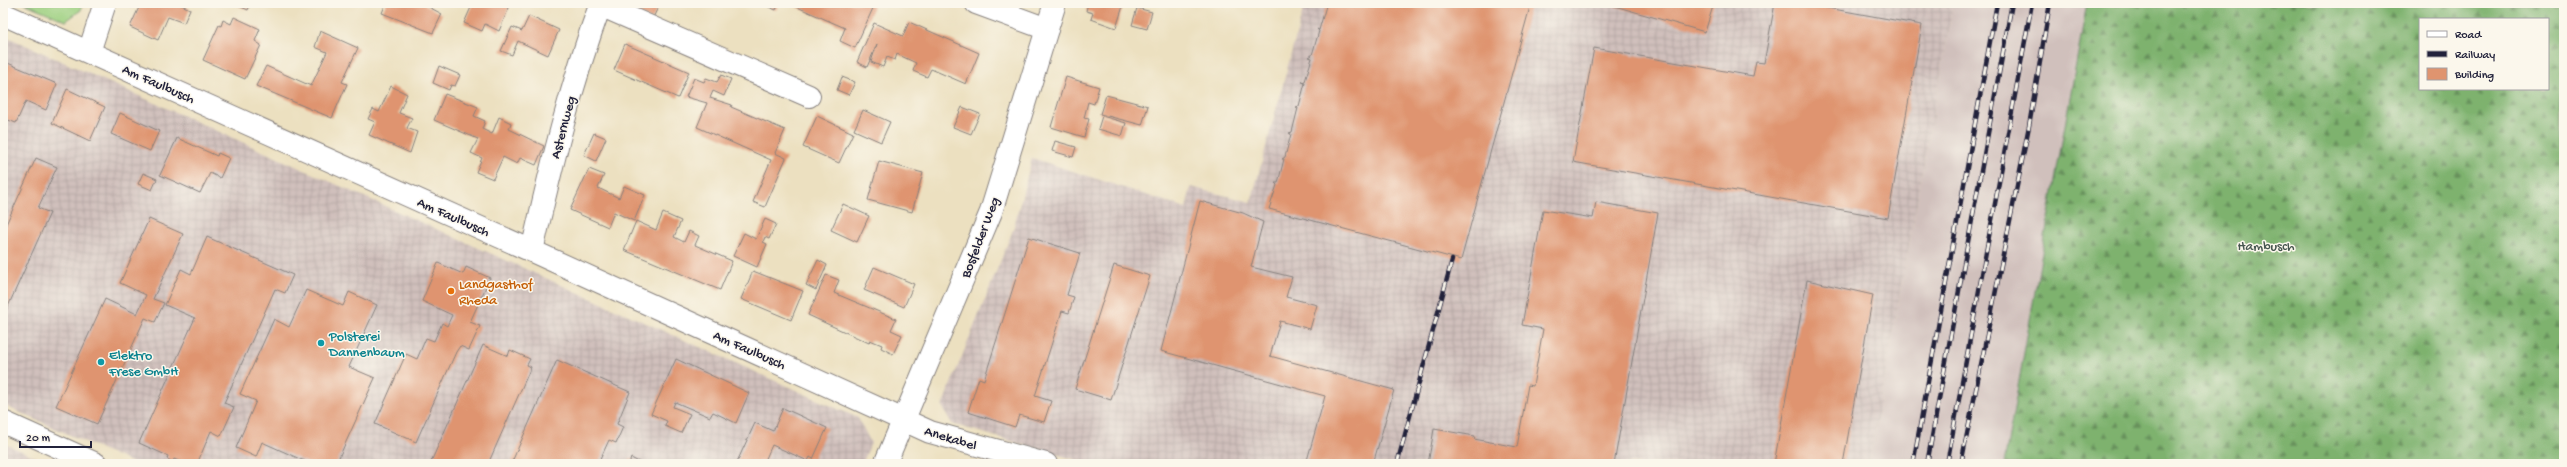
<svg xmlns="http://www.w3.org/2000/svg" width="2567" height="467" font-family="'Gochi Hand',sans-serif">
  <defs>
    <pattern id="industrial-grid" width="8" height="8" patternUnits="userSpaceOnUse"><rect width="8" height="8" fill="#d0c0bc"/><path d="M0 4h8M4 0v8" fill="none" stroke="#b2a5a2"/></pattern>
    <pattern id="forest-firs" width="22" height="20" patternUnits="userSpaceOnUse"><rect width="22" height="20" fill="#7eb26e"/><path d="M5 1l3.5 6h-7zM16 11l3.5 6h-7z" fill="#67905c"/></pattern>
  </defs>
  <rect width="100%" height="100%" fill="#fbf7ec"/>
  <filter id="ink" filterUnits="userSpaceOnUse"><feTurbulence type="fractalNoise" baseFrequency=".025" numOctaves="2"/><feDisplacementMap in="SourceGraphic" scale="8" xChannelSelector="R" yChannelSelector="G"/><feConvolveMatrix kernelMatrix="1 2 1 2 8 2 1 2 1" color-interpolation-filters="sRGB"/></filter>
  <filter id="wash" filterUnits="userSpaceOnUse"><feTurbulence type="fractalNoise" baseFrequency=".012" numOctaves="4" result="noise"/><feDisplacementMap in="SourceGraphic" scale="16" xChannelSelector="R" yChannelSelector="G"/><feGaussianBlur stdDeviation="0.9" result="paint"/><feColorMatrix in="noise" values="0 0 0 0 0 0 0 0 0 0 0 0 0 0 0 0 0 1.4 0 .05"/><feComposite in="paint" operator="in"/></filter>
  <g filter="url(#wash)">
    <rect width="100%" height="100%" fill="#ece0c0"/>
    <path fill="url(#industrial-grid)" d="M1305,3H1954L1869,464H1090L952,424L942,406L1013,230L1032,158L1186,208L1191,187L1251,202Z
      M3,35L858,418L871,443L862,464H135L3,405Z
      M3,443L51,464H3Z"/>
    <path fill="#d0c0bc" d="M1954,3H2087L2004,464H1869Z"/>
    <path fill="#9dd080" stroke="#60795e" d="M24,3H83L81,10L66,21Z"/>
    <path fill="url(#forest-firs)" stroke="#506a54" fill-rule="evenodd" d="M2087,3H2564V464H2004ZM2420,19H2548V89H2420Z"/>
    <g id="blocks">
      <path fill="#df946f" d="M141,3H177L190,9L184,23L168,17L158,40L130,27Z
        M232,3H251L248,10Z
        M386,3H426L425,5L442,14L433,33L382,13Z
        M473,3H511L499,31L485,24L482,31L464,23Z
        M637,3H660L652,20L634,11Z
        M759,3H779L776,10Z
        M788,3H867L874,6L855,48L840,41L845,28Z
        M1088,3H1124L1116,28L1091,19L1093,13L1086,11Z
        M1324,3H1531L1461,260L1269,209L1277,185L1275,183H1278L1284,159H1282L1285,157L1291,134L1289,133L1292,132L1298,108L1296,107L1299,106L1305,83L1302,82L1305,81L1312,58L1309,57L1312,55L1319,31L1317,29L1319,30L1326,6L1323,5Z
        M1604,3H1714L1705,32Z
        M1775,3H1800L1922,25L1888,218L1573,162L1594,48L1753,76L1756,62L1764,63Z
        M1137,8L1152,12L1147,29L1132,25Z
        M529,16L559,30L548,55L518,41L512,55L501,51L512,27L522,31Z
        M234,17L260,29L255,41L261,45L245,79L203,60L219,25L221,26L223,20L231,24Z
        M909,22L979,53L966,84L931,69L927,77L913,71L916,63L897,54L895,60L887,57L883,67L871,62L877,44L867,67L857,62L874,23L903,36Z
        M320,31L358,48L342,82L347,84L332,118L256,86L266,66L311,86L327,52L315,47Z
        M625,44L689,72L678,98L614,70Z
        M3,61L57,84L46,110L26,101L16,123L3,118Z
        M439,66L460,75L455,86L451,85L449,90L433,83Z
        M721,75L731,79L724,96L713,91L710,98L732,105L731,107L785,130L775,153L786,158L765,207L753,202L771,160L697,127L707,103L686,97L694,78L704,82L706,78L717,82Z
        M842,77L855,82L849,95L837,90Z
        M1066,77L1099,87L1094,104L1088,102L1084,118L1089,119L1084,137L1051,127Z
        M391,86L407,94L399,113L412,118L407,128L417,132L410,153L369,135L375,122L368,119L373,109L379,112Z
        M67,89L105,107L90,141L52,123Z
        M445,94L478,107L474,116L485,121L482,129L492,134L499,117L511,123L509,129L544,146L536,165L520,158L517,164L503,157L493,179L476,172L482,158L471,153L478,139L434,120Z
        M1106,95L1148,106L1142,125L1100,114Z
        M962,107L980,114L971,134L953,127Z
        M863,110L890,122L881,142L854,130Z
        M120,113L159,131L150,151L111,134Z
        M817,116L853,133L839,163L803,147Z
        M1102,116L1126,123L1122,136L1098,129Z
        M594,133L606,138L596,161L584,155Z
        M177,138L217,156L218,153L229,158L220,178L210,173L200,193L160,175Z
        M1055,141L1076,147L1073,157L1052,151Z
        M36,158L57,167L38,208L50,213L6,311L3,310V231Z
        M879,161L923,173L912,212L868,200Z
        M589,169L604,175L598,188L619,198L624,186L645,195L634,221L614,212L608,227L570,210Z
        M143,173L157,179L152,190L138,184Z
        M1200,201L1243,213L1263,222L1251,267L1292,277L1286,297L1317,305L1310,329L1280,321L1270,356L1394,390L1373,464H1306L1325,396L1161,351Z
        M1596,202L1658,213L1614,464H1428L1434,429L1475,436L1474,439L1517,447L1528,385L1533,386L1543,329L1522,325L1543,210L1593,218Z
        M843,204L869,216L857,242L831,230Z
        M663,213L681,221L674,237L684,242L689,231L699,236L695,245L732,261L720,290L624,250L636,221L656,230Z
        M149,219L183,234L153,299L164,303L155,322L145,318L97,424L56,406L105,299L137,314L146,295L120,283Z
        M765,219L776,224L769,239L765,237L763,242L767,244L757,267L733,256L744,233L756,239Z
        M207,237L293,275L285,293L275,289L224,403L234,407L221,436L211,431L197,464H186L174,459L173,462L167,459L168,456L139,443L195,318L165,305L181,269L191,274Z
        M1029,237L1080,253L1067,295L1074,297L1069,313L1062,311L1035,396L1051,401L1044,422L1019,415L1015,427L968,412L979,378L984,380Z
        M818,260L827,265L816,290L806,285Z
        M438,263L463,274L466,267L490,278L470,322L480,326L469,350L460,346L456,352L416,442L375,424L406,354L417,359L426,338L434,341L442,323L447,326L452,315L422,301Z
        M1114,265L1150,276L1111,400L1075,389Z
        M874,267L914,284L904,307L864,290Z
        M753,271L803,291L791,320L741,299Z
        M826,275L839,280L834,293L896,319L891,330L902,335L893,354L881,348L882,345L870,340L869,343L808,315Z
        M1807,280L1873,295L1843,464H1774Z
        M306,290L343,306L349,292L377,305L349,367L375,378L336,464H311L262,442L256,457L236,448L256,401L240,394L274,319L289,327Z
        M483,345L508,356L510,350L530,359L527,365L531,367L488,464H430Z
        M676,359L749,393L736,423L713,412L710,417L675,402L673,407L690,414L681,433L665,426L667,421L651,414Z
        M557,360L630,392L617,424L623,427L616,443L609,440L598,464H511Z
        M783,408L827,428L813,459L810,457L808,461L772,445L764,463L759,461L758,464H736L755,423L773,431Z
        M631,458L643,464H629Z"/>
    </g>
  </g>
  <g filter="url(#ink)">
    <use href="#blocks" fill-opacity="0" stroke="#87817e" stroke-width="1"/>
    <g fill="none" stroke-linecap="round" stroke-linejoin="round">
      <g stroke="#87817e" stroke-width="24">
        <path id="street" d="M976,3L1047,29
          M600,5L809,96
          M3,14L532,251L930,432L1046,464
          M89,52L105,3
          M532,251C551,167 571,84 601,3
          M3,422L96,464"/>
      </g>
      <g stroke="#87817e" stroke-width="24">
        <path id="secondary" d="M885,464L991,212L1055,3"/>
      </g>
      <use href="#street" stroke="#fff" stroke-width="22"/>
      <use href="#secondary" stroke="#fff" stroke-width="22"/>
      <g stroke="#22223b" stroke-width="4.5">
        <path id="rail" d="M1397,464L1452,260
          M1913,464L1997,3
          M1927,464L2012,3
          M1947,464L2032,3
          M1961,464L2029,126L2050,3"/>
      </g>
      <use href="#rail" stroke="#fbf7ec" stroke-width="3" stroke-dasharray="9" stroke-linecap="butt"/>
    </g>
  </g>
  <circle fill="#e8710a" stroke="#fbf7ec" stroke-width="1.5" cx="451" cy="291" r="4"/>
  <g fill="#0f9aa8" stroke="#fbf7ec" stroke-width="1.5">
    <circle cx="321" cy="343" r="4"/>
    <circle cx="101" cy="362" r="4"/>
  </g>
  <g text-anchor="middle" stroke-width="3" stroke-linejoin="round" paint-order="stroke">
    <g font-size="14" fill="#22223b" stroke="#fbf7ec">
      <text transform="translate(159 83) rotate(24)" y="5">Am Faulbusch</text>
      <text transform="translate(562 127) rotate(-75)" y="5">Asternweg</text>
      <text transform="translate(454 216) rotate(24)" y="5">Am Faulbusch</text>
      <text transform="translate(979 237) rotate(-69)" y="5">Bosfelder Weg</text>
      <text transform="translate(750 349) rotate(24)" y="5">Am Faulbusch</text>
      <text transform="translate(951 437) rotate(17)" y="5">Anekabel</text>
    </g>
    <g font-size="14" fill="#475650" stroke="#fbf7ec">
      <text x="2266" y="250">Hambusch</text>
    </g>
    <g font-size="14" fill="#c56008" stroke="#fbf7ec" text-anchor="start">
      <text x="459" y="288">Landgasthof<tspan x="459" dy="16">Rheda</tspan></text>
    </g>
    <g font-size="14" fill="#0d838f" stroke="#fbf7ec" text-anchor="start">
      <text x="329" y="340">Polsterei<tspan x="329" dy="16">Dannenbaum</tspan></text>
      <text x="109" y="359">Elektro<tspan x="109" dy="16">Frese GmbH</tspan></text>
    </g>
  </g>
  <rect width="2567" height="467" fill="none" stroke="#fbf7ec" stroke-width="16"/>
  <rect x="2419" y="18" width="130" height="72" fill="#fbf7ec" stroke="#a4a2a5"/>
  <rect x="2427" y="31" width="20" height="6" fill="#ffffff" stroke="#a4a2a5"/>
  <text x="2455" y="38" font-size="12" fill="#22223b">Road</text>
  <rect x="2427" y="51" width="20" height="6" fill="#22223b" stroke="#a4a2a5"/>
  <text x="2455" y="58" font-size="12" fill="#22223b">Railway</text>
  <rect x="2427" y="68" width="20" height="12" fill="#df946f" stroke="#a4a2a5"/>
  <text x="2455" y="78" font-size="12" fill="#22223b">Building</text>
  <path d="M20 441v6h71v-6" fill="none" stroke="#22223b" stroke-width="2"/>
  <text x="26" y="441" font-size="12" fill="#22223b" stroke="#fbf7ec" stroke-width="3" paint-order="stroke">20 m</text>
</svg>
